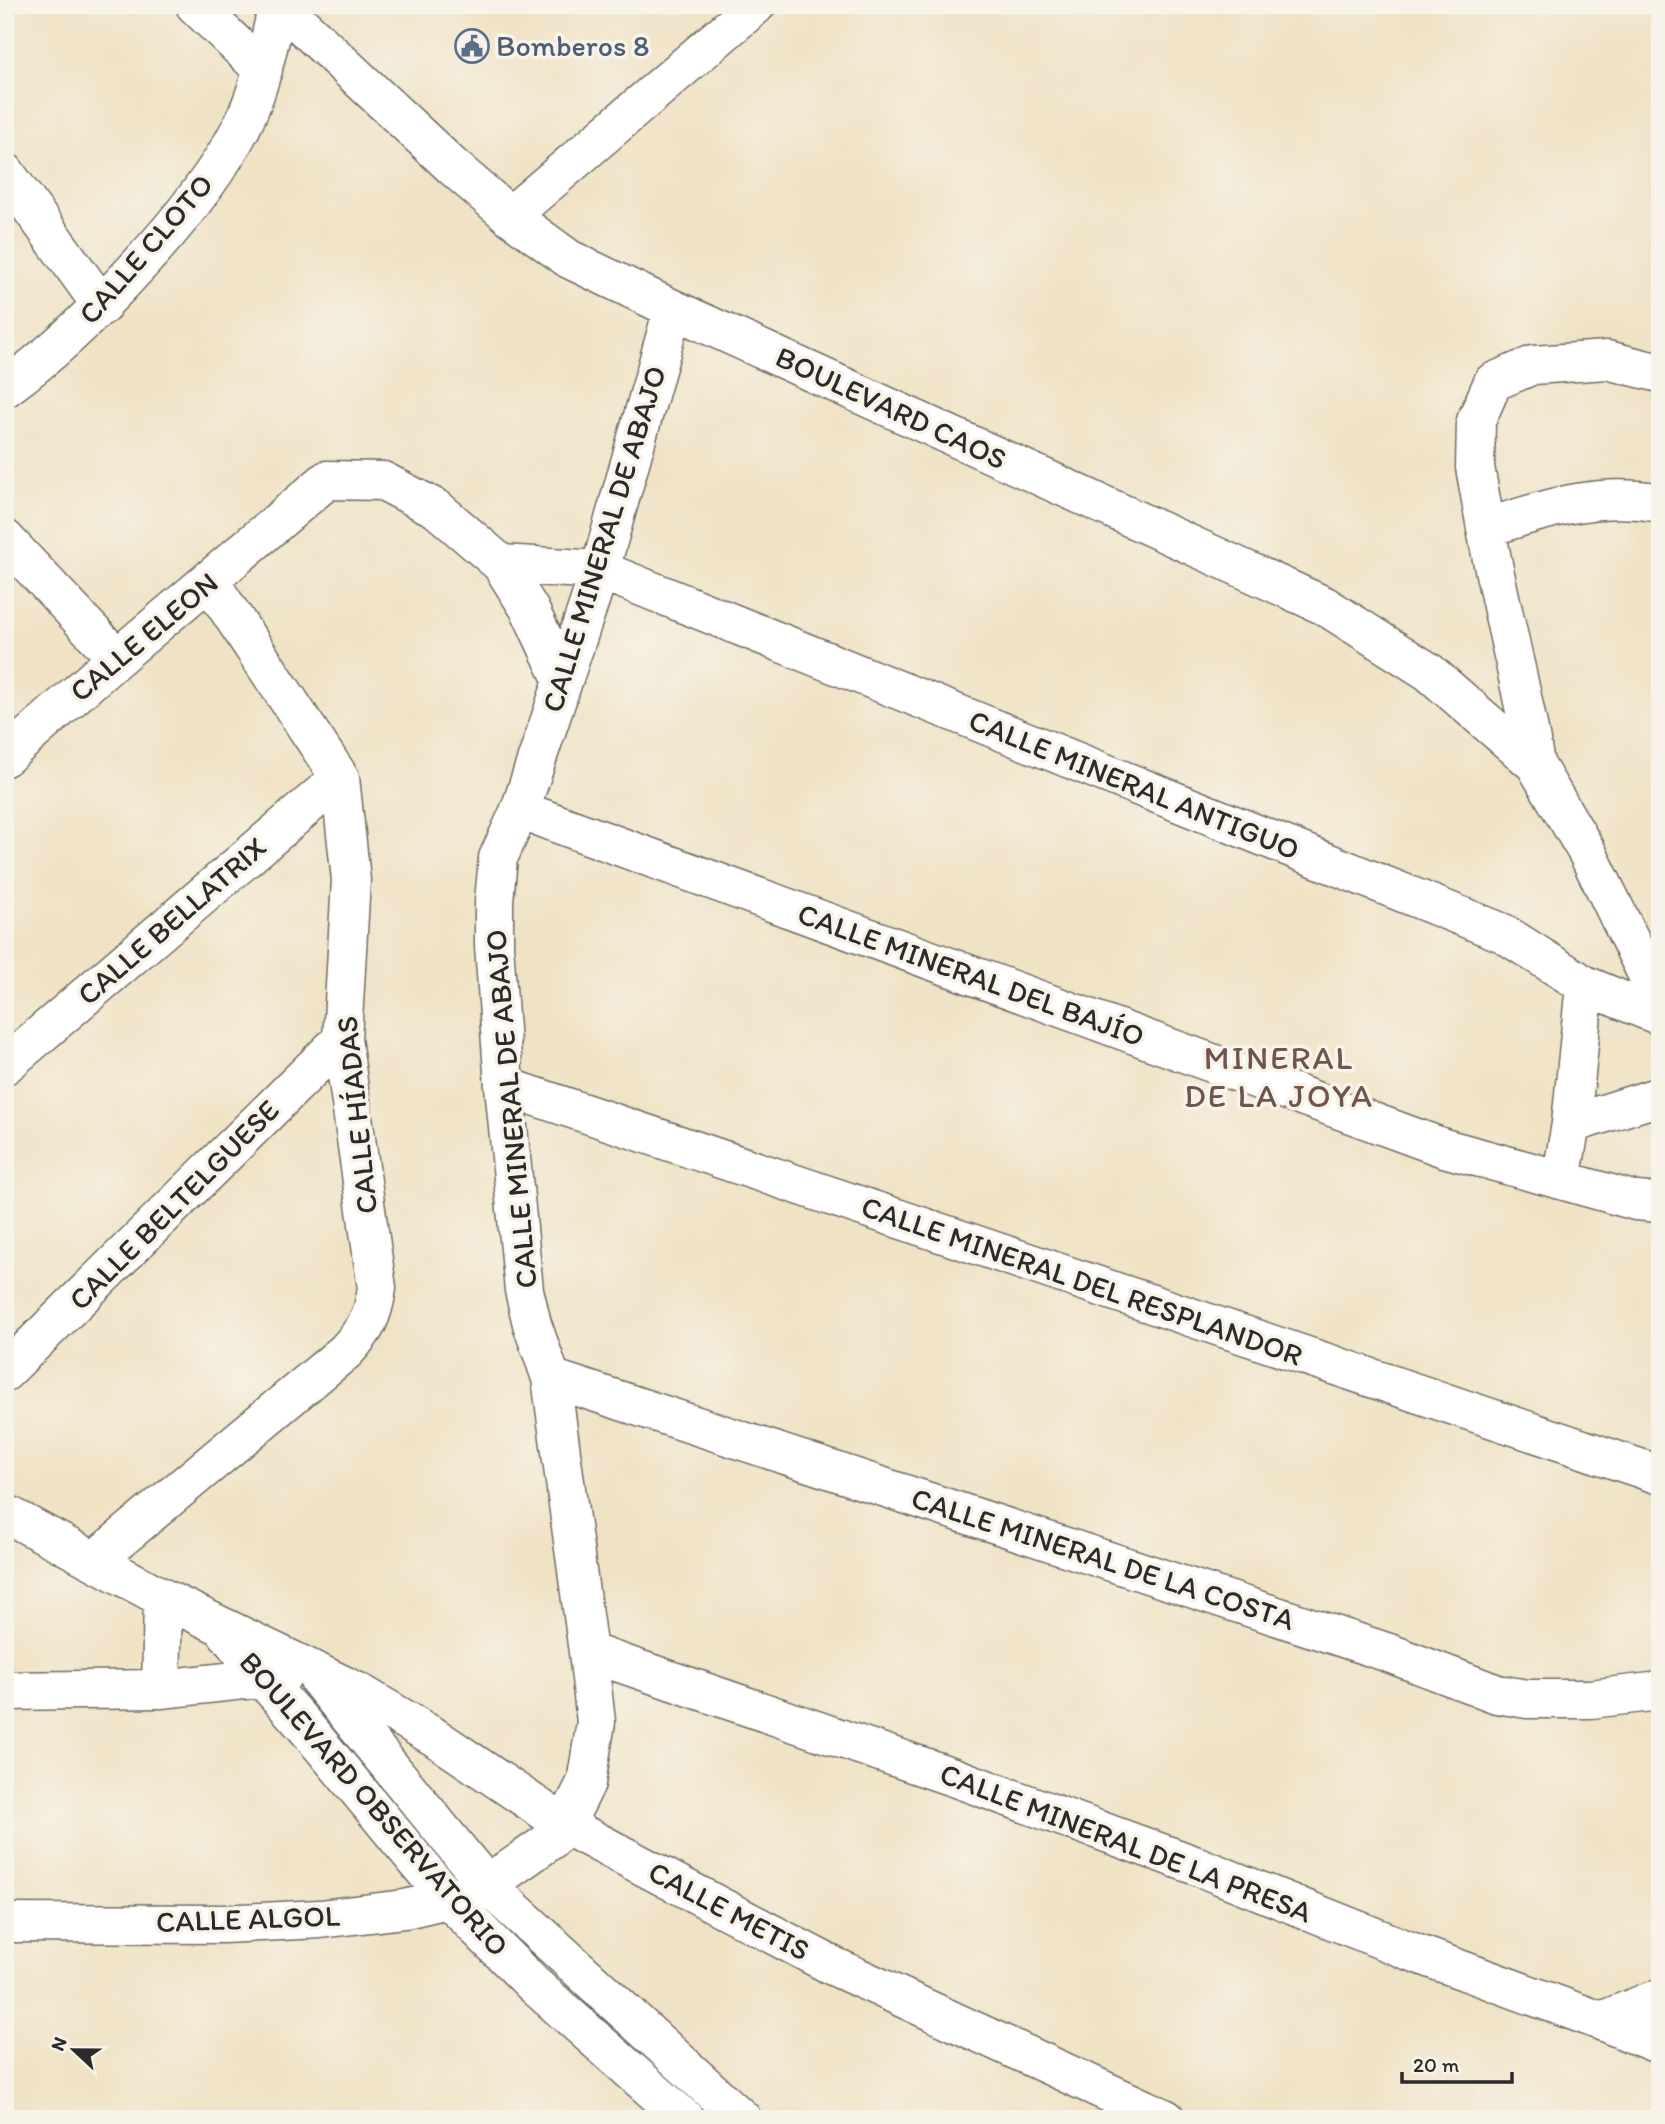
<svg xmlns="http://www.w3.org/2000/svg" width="1665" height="2124" font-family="Itim,sans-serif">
  <rect width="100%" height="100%" fill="#f7f3e8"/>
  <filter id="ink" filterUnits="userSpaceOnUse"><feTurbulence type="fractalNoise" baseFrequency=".0143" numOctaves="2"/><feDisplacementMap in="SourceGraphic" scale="14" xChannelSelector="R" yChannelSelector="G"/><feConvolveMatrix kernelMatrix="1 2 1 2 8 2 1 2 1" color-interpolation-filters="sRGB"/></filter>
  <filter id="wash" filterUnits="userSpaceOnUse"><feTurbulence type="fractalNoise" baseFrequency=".00686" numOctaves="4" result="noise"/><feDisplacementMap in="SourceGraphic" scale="28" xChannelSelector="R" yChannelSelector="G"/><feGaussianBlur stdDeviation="1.57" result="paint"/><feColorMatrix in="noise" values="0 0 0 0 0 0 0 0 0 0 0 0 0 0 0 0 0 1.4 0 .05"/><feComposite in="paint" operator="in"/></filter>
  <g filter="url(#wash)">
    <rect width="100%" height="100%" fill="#f0e2c5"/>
  </g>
  <g filter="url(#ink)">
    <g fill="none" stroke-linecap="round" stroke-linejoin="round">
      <g stroke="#706b61" stroke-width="41">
        <path id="minor" d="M195,5L263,70
          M280,5L452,166L510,216L569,259L673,309L1325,606L1429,672L1535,764L1587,852L1660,1001
          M5,172L102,306
          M510,216L756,5
          M5,388C54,353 98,310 139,265C178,223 214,179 241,128C260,90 268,47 278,5
          M1486,528L1475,467L1476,421L1493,382L1533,365L1607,360L1660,373
          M5,539L117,658
          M501,564L600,570L1503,933L1585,985L1660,1016
          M5,757L117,658L327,480L383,481L437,509L501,564L530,610L563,681
          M1535,764C1522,684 1500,607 1486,528C1544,509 1599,491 1660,503
          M520,810L1444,1148L1561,1180L1571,1124L1660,1096
          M5,1065L340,778
          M504,1086L1660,1475
          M1571,1124L1585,985
          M1561,1180L1636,1201L1660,1203
          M5,1372L342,1039
          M551,1378L1389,1653L1497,1694L1527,1699H1590L1660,1691
          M5,1513L163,1598L362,1694L436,1738L565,1825L831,1965L1166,2119
          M95,1560L346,1351C366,1329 373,1317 377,1288L342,1039L351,880L340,778L210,582
          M226,1632L263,1679L304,1725L448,1899L533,1984L685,2119
          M588,1652L956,1778L1197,1866L1410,1951L1601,2021L1651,2001L1660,1999
          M319,1680L487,1885L742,2119
          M161,1689L163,1598
          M5,1691L161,1689L282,1676
          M5,1923L223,1924L320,1919L405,1909L448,1899L487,1885L551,1840L565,1825L586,1783L596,1722L588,1652L551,1378L532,1324L524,1290L504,1086L494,945V901L498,858L520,810L600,570L673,309
          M1601,2021L1660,2045"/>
      </g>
      <use href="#minor" stroke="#fff" stroke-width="38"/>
    </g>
  </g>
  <defs>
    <g id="civic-ring" transform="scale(1.75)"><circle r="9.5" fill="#f7f3e8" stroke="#5c6f8a" stroke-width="1.5"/><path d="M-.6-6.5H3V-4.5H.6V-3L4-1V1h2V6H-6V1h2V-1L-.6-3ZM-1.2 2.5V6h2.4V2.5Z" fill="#5c6f8a"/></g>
  </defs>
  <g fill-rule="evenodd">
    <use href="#civic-ring" x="472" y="46"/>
  </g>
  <g text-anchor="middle" stroke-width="7" stroke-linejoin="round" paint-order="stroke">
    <g font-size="30" fill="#4e5e75" stroke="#f7f3e8" text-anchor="start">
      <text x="496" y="56">Bomberos 8</text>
    </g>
    <g font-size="30" fill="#2b2b2b" stroke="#f7f3e8">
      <text transform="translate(146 249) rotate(-49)" y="10">CALLE CLOTO</text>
      <text transform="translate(891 408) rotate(25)" y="10">BOULEVARD CAOS</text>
      <text transform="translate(604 539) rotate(-73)" y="10">CALLE MINERAL DE ABAJO</text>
      <text transform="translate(144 637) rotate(-40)" y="10">CALLE ELEON</text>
      <text transform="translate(1134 785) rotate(22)" y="10">CALLE MINERAL ANTIGUO</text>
      <text transform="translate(172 921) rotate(-41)" y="10">CALLE BELLATRIX</text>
      <text transform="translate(971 975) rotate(20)" y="10">CALLE MINERAL DEL BAJÍO</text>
      <text transform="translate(511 1109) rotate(-95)" y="10">CALLE MINERAL DE ABAJO</text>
      <text transform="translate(357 1115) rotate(-96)" y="10">CALLE HÍADAS</text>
      <text transform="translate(174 1205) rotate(-45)" y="10">CALLE BELTELGUESE</text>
      <text transform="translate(1082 1281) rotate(19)" y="10">CALLE MINERAL DEL RESPLANDOR</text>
      <text transform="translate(1103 1559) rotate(18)" y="10">CALLE MINERAL DE LA COSTA</text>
      <text transform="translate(374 1804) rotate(49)" y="10">BOULEVARD OBSERVATORIO</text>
      <text transform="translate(1126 1843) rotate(21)" y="10">CALLE MINERAL DE LA PRESA</text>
      <text transform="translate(729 1911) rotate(28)" y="10">CALLE METIS</text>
      <text transform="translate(248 1919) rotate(-2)" y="10">CALLE ALGOL</text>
    </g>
    <g font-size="33" letter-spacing="2" fill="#6f554b" stroke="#f7f3e8">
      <text x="1279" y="1069">MINERAL<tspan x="1279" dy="38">DE LA JOYA</tspan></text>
    </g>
  </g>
  <rect width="1665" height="2124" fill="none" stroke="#f7f3e8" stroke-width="28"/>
  <g transform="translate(74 2050) rotate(292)" stroke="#f7f3e8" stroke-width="5" paint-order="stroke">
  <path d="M0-5L12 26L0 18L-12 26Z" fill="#2b2b2b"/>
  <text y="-10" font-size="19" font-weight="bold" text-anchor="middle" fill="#2b2b2b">N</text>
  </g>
  <path d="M1402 2072v10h110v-10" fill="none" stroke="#2b2b2b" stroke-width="3.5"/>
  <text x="1413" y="2072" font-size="21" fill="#2b2b2b" stroke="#f7f3e8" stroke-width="5" paint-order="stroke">20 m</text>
</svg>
